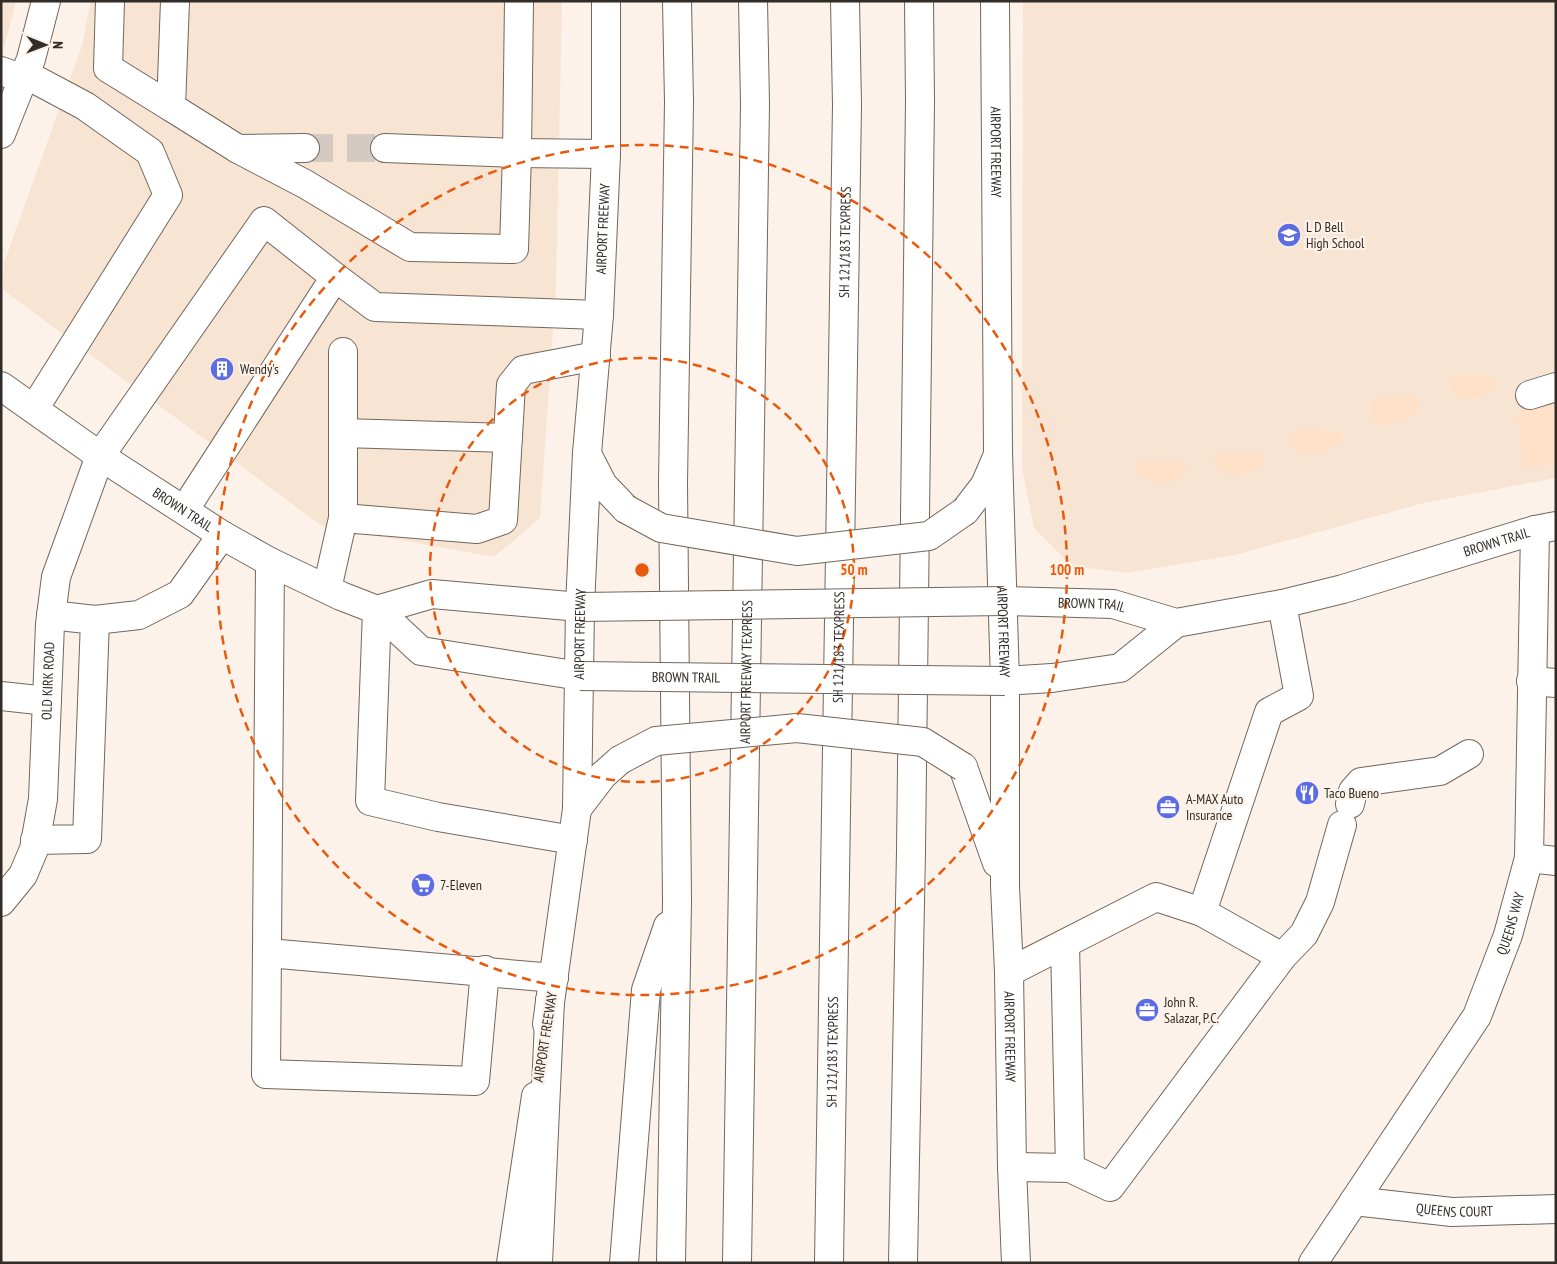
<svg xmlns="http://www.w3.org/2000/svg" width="1557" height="1264" font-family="'PT Sans Narrow',sans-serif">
  <rect width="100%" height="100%" fill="#fdf2e9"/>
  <path fill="#f8e4d3" d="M1,1H16L1,60Z
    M91,1H562L556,286L540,518L494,557L322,526L3,290L4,263L82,45Z
    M1023,1H1556V478L1424,503L1235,555L1127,573L1072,566L1034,528L1022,469Z"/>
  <path fill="#fee1c8" d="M1454,375L1496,378L1498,385C1486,400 1451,409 1448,382Z
    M1376,397H1414L1421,403C1416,422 1396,425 1379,425C1371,418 1368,412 1370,401Z
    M1556,401V464L1522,468L1521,435L1516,417L1520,410Z
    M1294,430L1340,431L1344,439C1332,452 1312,457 1296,451L1291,437Z
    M1257,451L1265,456V464C1252,475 1208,483 1215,454Z
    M1141,461L1183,462L1187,468C1182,489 1146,486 1135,471L1136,465Z"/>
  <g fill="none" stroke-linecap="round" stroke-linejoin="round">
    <path stroke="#d4cac2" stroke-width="28" stroke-dasharray="28 14" stroke-linecap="butt" d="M305,148H385"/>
    <g stroke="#72675c" stroke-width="30">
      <g id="minor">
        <path d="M110,1L108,68L171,107L175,1"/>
        <path d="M519,1L517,153L606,154"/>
        <path d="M1,71L23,79"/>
        <path d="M25,74L85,106L150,152L168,195L34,409"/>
        <path d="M171,107L238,149L305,148"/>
        <path d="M1,134L31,59L46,1"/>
        <path d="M238,149L305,184L410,247L514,249L517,153L385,148"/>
        <path d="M335,277L375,307L599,315"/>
        <path id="s1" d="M1,386L100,456L222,535L270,562L341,596L377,610L421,651L580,676"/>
        <path d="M1530,395L1556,387"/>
        <path d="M343,433L508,438"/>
        <path d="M343,518V352"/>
        <path d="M270,562L266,1074L475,1081L485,970"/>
        <path d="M327,589L343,518L477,529L503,520L511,385L523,370L596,356"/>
        <path id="s2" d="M1004,601L1113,604L1176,623L1282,604L1343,589L1535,530L1556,526"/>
        <path d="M377,610L370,801L438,817L573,840"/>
        <path d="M377,610L432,594L580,607"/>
        <path d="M95,620L139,615L180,594L222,535"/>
        <path d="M1005,681L1052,678L1120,668L1176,623"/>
        <path d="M1531,681L1556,683"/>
        <path d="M1,696L47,701"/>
        <path d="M1350,804L1353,791L1361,782L1440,771L1469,754"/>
        <path d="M35,840L87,839L95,620L51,615"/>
        <path d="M1529,858L1556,861"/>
        <path id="s3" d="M1,902L23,875L34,849L43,799L50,624L56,577L100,456L264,221L335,277L185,509"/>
        <path d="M1202,912L1269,712L1299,696L1282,604"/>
        <path d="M1065,944L1070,1168"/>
        <path d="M268,953L554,978"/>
        <path d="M1009,972L1156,897L1202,912L1282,957"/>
        <path d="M1012,1167L1070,1168L1110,1187L1282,957L1304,934L1320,902L1342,825"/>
        <path id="s4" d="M1354,1201L1452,1212L1556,1209"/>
        <path id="s5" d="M1313,1263L1477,1016L1508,935L1529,858L1535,530"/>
      </g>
    </g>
    <g stroke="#72675c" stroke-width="30">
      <g id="major">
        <path id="s6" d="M995,1L998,453L1005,681V886L1009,972L1012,1167L1016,1263"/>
        <path d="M587,454L603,485L626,509"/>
        <path d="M965,511L985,485L997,457"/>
        <path d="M963,767L997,863"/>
        <path d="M577,809L603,775L620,760"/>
        <path id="s7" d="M547,1024L577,809L580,607L587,453L599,315L606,154V1"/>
        <path d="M511,1263L536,1096"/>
      </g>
    </g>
    <g stroke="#72675c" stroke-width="30">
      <g id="highway">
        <path d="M538,1263L550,1000"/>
        <path d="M624,1263L646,990L668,926"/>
        <path d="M671,1263L677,902L673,483L679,102L677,1"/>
        <path id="s8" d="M737,1263L755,104L753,1"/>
        <path id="s9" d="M829,1263L847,105L845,1"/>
        <path d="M903,1263L911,851L920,101L919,1"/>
      </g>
    </g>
    <use href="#minor" stroke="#fff" stroke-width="28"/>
    <use href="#major" stroke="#fff" stroke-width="28"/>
    <use href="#highway" stroke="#fff" stroke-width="28"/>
    <g stroke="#72675c" stroke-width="30" stroke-linecap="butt">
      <g id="minor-bridge">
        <path d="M580,607L1004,601"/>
        <path id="s10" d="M580,676L1005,681"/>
      </g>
    </g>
    <g stroke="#72675c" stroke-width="30" stroke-linecap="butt">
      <path id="major-bridge" d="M626,509L661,528L797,551L929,536L965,511
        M620,760L656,741L797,728L923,742L963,767"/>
    </g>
    <use href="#minor-bridge" stroke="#fff" stroke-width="28"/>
    <use href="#major-bridge" stroke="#fff" stroke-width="28"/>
  </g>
  <g fill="none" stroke="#e8590c" stroke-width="2.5" stroke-dasharray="9 6">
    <circle cx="642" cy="570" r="212"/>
    <circle cx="642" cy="570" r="425"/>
  </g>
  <defs>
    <g id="school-disc" transform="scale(1.25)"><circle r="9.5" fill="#5c6de4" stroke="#fdf2e9"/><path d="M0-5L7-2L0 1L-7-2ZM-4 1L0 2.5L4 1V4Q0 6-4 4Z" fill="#fff"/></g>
    <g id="building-disc" transform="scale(1.25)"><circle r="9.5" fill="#5c6de4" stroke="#fdf2e9"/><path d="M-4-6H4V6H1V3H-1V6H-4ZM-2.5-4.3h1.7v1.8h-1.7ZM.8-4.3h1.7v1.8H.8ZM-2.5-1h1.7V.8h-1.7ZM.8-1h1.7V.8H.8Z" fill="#fff"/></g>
    <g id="restaurant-disc" transform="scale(1.25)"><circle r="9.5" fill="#5c6de4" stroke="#fdf2e9"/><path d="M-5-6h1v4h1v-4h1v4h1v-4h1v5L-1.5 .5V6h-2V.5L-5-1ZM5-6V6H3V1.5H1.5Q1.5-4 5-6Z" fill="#fff"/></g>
    <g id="office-disc" transform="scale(1.25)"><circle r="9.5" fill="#5c6de4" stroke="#fdf2e9"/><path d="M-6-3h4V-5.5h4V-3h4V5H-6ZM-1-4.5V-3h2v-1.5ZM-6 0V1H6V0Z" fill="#fff"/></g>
    <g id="supermarket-disc" transform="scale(1.25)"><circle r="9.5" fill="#5c6de4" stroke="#fdf2e9"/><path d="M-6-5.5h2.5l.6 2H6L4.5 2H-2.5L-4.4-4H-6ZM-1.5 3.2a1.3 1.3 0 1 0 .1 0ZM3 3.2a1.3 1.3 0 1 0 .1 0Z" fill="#fff"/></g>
  </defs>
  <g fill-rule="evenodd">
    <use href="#school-disc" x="1289" y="235"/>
    <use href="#building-disc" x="222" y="369"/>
    <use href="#restaurant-disc" x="1307" y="793"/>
    <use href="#office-disc" x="1168" y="807"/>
    <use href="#supermarket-disc" x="423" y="885"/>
    <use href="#office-disc" x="1147" y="1010"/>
  </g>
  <g text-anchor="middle" stroke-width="4.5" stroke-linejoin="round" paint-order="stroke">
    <g font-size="14" fill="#312c28" stroke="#fdf2e9">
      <text dy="5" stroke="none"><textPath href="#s6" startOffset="151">AIRPORT FREEWAY</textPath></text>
      <text dy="5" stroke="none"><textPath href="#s7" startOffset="798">AIRPORT FREEWAY</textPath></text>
      <text dy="5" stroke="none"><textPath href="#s9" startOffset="1021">SH 121/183 TEXPRESS</textPath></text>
      <text dy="5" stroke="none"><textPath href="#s1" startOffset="220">BROWN TRAIL</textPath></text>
      <text dy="5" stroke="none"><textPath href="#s2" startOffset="506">BROWN TRAIL</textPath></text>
      <text dy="5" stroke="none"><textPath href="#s2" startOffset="88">BROWN TRAIL</textPath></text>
      <text dy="5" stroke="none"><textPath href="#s6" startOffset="631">AIRPORT FREEWAY</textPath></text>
      <text dy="5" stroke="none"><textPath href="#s7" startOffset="392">AIRPORT FREEWAY</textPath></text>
      <text dy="5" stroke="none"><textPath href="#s9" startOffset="616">SH 121/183 TEXPRESS</textPath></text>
      <text dy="5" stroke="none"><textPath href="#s8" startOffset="591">AIRPORT FREEWAY TEXPRESS</textPath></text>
      <text dy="5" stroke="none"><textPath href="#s10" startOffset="106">BROWN TRAIL</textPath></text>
      <text dy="5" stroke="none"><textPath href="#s3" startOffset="232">OLD KIRK ROAD</textPath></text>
      <text dy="5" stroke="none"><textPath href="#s5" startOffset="395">QUEENS WAY</textPath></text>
      <text transform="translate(545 1037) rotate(-81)" y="5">AIRPORT FREEWAY</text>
      <text dy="5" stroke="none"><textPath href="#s6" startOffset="1036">AIRPORT FREEWAY</textPath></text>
      <text dy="5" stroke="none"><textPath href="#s9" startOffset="211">SH 121/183 TEXPRESS</textPath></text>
      <text dy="5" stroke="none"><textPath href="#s4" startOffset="101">QUEENS COURT</textPath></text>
    </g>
    <g font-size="14" fill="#312c28" stroke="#fdf2e9" text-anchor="start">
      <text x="1306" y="232">L D Bell<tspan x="1306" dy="16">High School</tspan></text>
      <text x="240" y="374">Wendy's</text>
      <text x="1324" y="798">Taco Bueno</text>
      <text x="1186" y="804">A-MAX Auto<tspan x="1186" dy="16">Insurance</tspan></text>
      <text x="440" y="890">7-Eleven</text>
      <text x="1164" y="1007">John R.<tspan x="1164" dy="16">Salazar, P.C.</tspan></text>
    </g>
  </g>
  <circle cx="642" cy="570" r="8" fill="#e8590c" stroke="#fdf2e9" stroke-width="2.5"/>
  <g font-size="15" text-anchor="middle" font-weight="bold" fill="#e8590c" stroke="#fdf2e9" stroke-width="4.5" stroke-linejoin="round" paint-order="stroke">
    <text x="854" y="575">50 m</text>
    <text x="1067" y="575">100 m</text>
  </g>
  <rect width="1557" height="1264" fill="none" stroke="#312c28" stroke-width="5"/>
  <g transform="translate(45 45) rotate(91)" stroke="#fdf2e9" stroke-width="4" paint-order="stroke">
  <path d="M0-4L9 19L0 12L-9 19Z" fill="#312c28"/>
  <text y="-8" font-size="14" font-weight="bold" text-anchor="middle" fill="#312c28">N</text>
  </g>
</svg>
